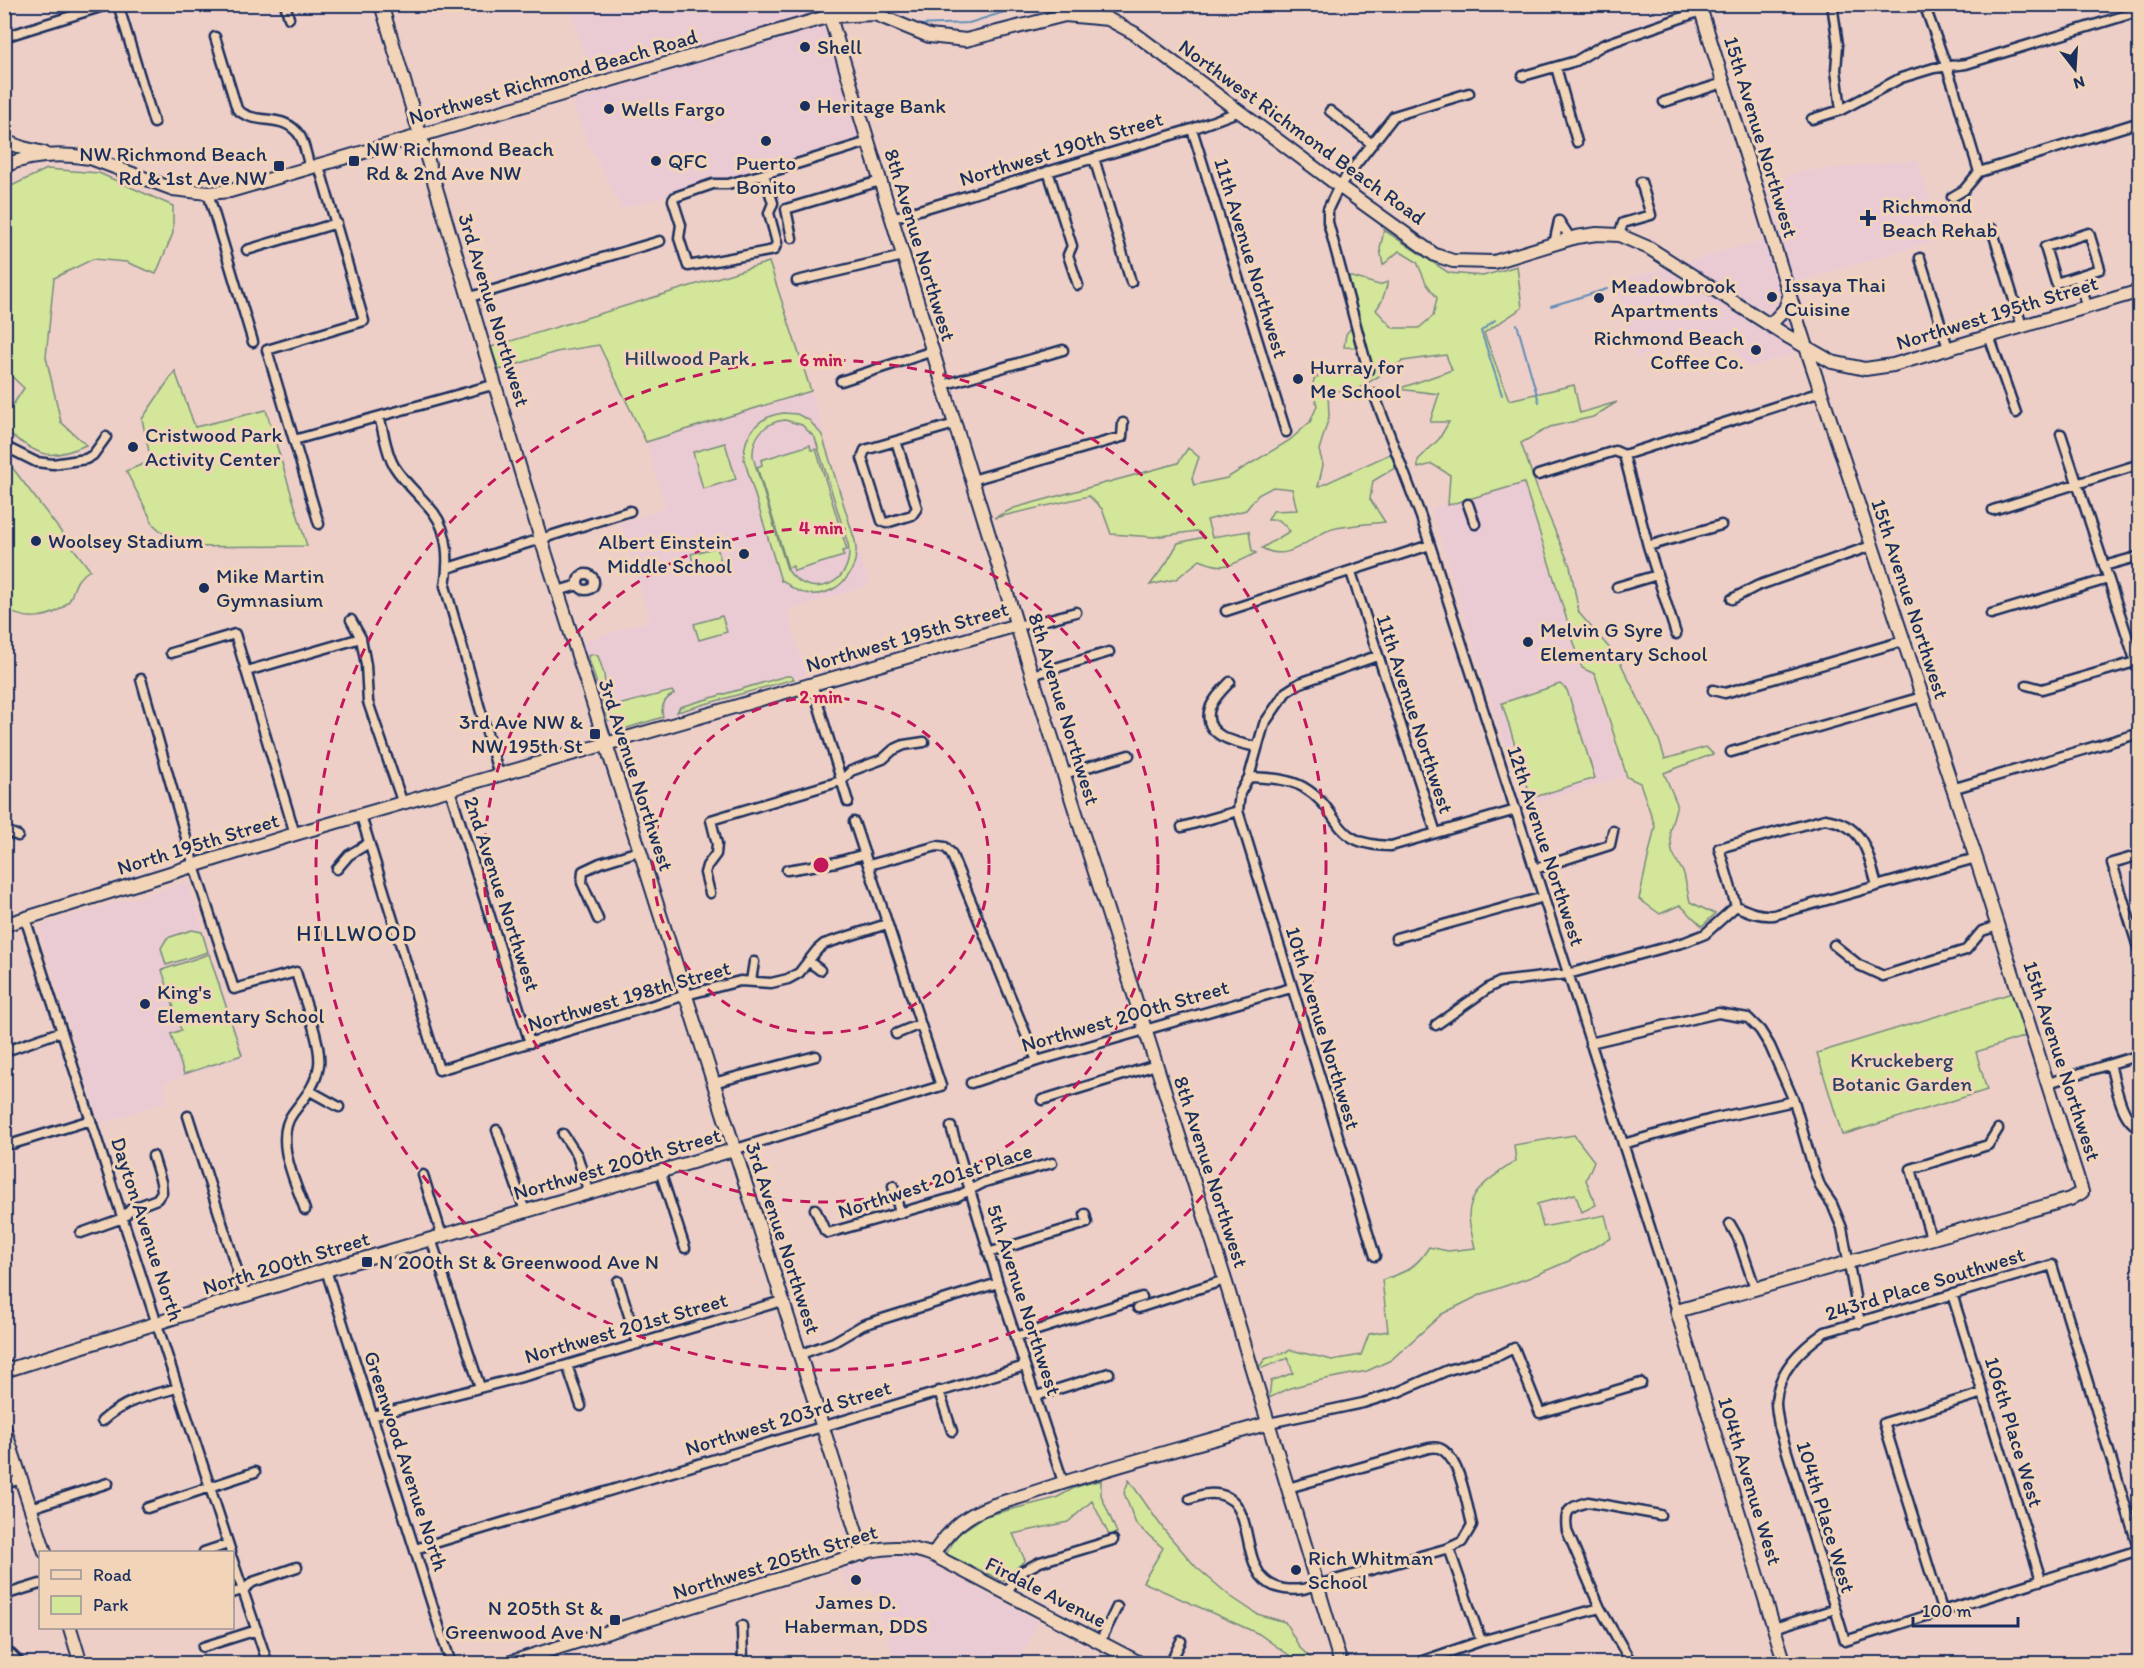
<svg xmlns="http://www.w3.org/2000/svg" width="2144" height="1668" font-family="Itim,sans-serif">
  <rect width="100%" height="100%" fill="#eecfc8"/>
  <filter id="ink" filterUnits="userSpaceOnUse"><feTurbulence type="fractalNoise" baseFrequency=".0167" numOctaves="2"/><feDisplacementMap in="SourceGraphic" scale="12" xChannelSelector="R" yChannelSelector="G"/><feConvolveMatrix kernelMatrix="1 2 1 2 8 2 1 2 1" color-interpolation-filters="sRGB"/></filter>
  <g filter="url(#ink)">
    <path fill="#ebcbd3" d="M569,5H820L861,138L622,209L588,143L572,103L590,72Z
      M1918,160L1941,239L1794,283L1811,340L1792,354L1748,368L1731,339L1716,335L1636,358L1616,282L1763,240L1749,191L1803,171Z
      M2139,229H2140L2139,270L2128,232Z
      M811,391L869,585L787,611L806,675L616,732L611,729L606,723L582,642L650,620L620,523L666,508L646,442Z
      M1531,478L1624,776L1524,807L1431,508Z
      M187,881L245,1057L164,1083L166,1102L100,1124L46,950L40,932L41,925L118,902L135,899Z
      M884,1557H908L928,1563L1039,1621L1018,1663H895L872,1587L851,1593L841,1569Z"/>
    <path fill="#d3e69a" stroke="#778a7c" stroke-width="1.5" fill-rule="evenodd" d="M47,169L99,173L173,206V233L156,274L126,262L93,259L54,278L46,357L61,422L86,445C45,463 40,454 5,431V417L24,388L5,370V189Z
      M1384,230L1449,273L1483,276L1517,266L1522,308L1484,333L1509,400L1574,385L1580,413L1617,402L1593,417L1550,427L1521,443L1538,491L1570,566L1579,613L1618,658L1659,740L1665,759L1706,747L1713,754L1664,773L1677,804L1670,830L1672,852L1684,874L1690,902L1715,914L1702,926L1680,905L1660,914L1639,899L1655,826L1640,783L1627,777L1595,674L1582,668L1524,483L1448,505L1450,475L1432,464L1418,468V460L1439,439L1449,422H1430L1439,394L1398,389L1452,370L1446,355L1403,361L1358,389L1328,392L1329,417L1319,450L1323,465L1318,487L1392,453L1395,468L1373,481L1370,499L1385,522C1368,524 1349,525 1332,529C1309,536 1290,564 1262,548L1290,531L1279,520H1268L1273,511L1297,510L1292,489L1273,487L1258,495L1246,510L1207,520L1212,537L1249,531L1252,551L1256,553C1233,565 1224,571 1200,560L1176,579L1150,585L1167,562L1178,543L1204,537L1197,531L1154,537L1111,534L1102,509L1089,496L994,518L1014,508L1178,463L1188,448L1199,457L1192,478L1194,485L1227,478L1290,440L1310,422L1317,406L1312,386L1315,377L1335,374L1352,375L1369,358L1365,348L1344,347L1346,334L1357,321L1346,275L1379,285L1388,282L1382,301L1376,310L1393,328H1419L1433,316L1437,298L1426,283L1417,262L1399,251L1383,265L1380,249Z
      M769,262L811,391L646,442L599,345L556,352L499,370L491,347Z
      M175,371L195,427L266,410L307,546L179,547L154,525L126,471L151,461L142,419Z
      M783,413L797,414L809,420L822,435L855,541C864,584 813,612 784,581H781L744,459C743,434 759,416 783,413ZM785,420L802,425L815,438L848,544C856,584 809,603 787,569L753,457C752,436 765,422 785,420Z
      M725,443L736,479L703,489L693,452Z
      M810,445L811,450L816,449L847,550L842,551L844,556L794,571L793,566L788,568L757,467L762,465L761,460Z
      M5,458L90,570C86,573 81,576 79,579C74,585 73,594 69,601C53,620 24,622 5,608Z
      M717,547L722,565L696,573L691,554Z
      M722,616L727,632L699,640L694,624Z
      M594,654L598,656C600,662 603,669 604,675C606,687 604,698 618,705L672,691L674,694C664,699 660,706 663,717L624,729L618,721L608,720L588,656Z
      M786,676H791L794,679L677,712L680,707Z
      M1560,684L1567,690L1595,778L1535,797L1530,794L1502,703Z
      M192,930L202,932L208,952L166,965L161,948L167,938Z
      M209,954L242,1055L184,1074L171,1034L181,1030L162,970Z
      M2012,993L2026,1036L1976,1052L1987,1090L1842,1135L1817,1053Z
      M1574,1135L1594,1161L1586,1180L1596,1205L1582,1212L1575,1194L1537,1204L1543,1227L1605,1215L1611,1238L1571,1260L1531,1277L1482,1294L1442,1314L1391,1360L1367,1371L1321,1380L1290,1388L1269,1398L1271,1381L1293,1373L1288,1358L1257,1370L1265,1359L1291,1350L1332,1360L1361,1355L1369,1334L1388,1331L1382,1280C1406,1272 1415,1269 1429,1247L1448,1251L1475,1248C1473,1238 1469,1226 1469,1215C1469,1189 1497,1174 1516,1161L1514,1145Z
      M1101,1480V1495L1117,1533L1109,1535L1092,1501L1068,1522L1013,1534L1025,1560L1003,1581L946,1554L958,1534L985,1516L1056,1498L1076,1487Z
      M1129,1480L1164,1530L1196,1567L1230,1596L1257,1614L1285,1622L1300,1648L1316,1663H1298L1296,1660L1259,1634L1143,1582L1163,1548L1136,1524L1124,1493Z"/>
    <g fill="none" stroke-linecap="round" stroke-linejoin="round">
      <path stroke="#628db6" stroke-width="2" d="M916,25L969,23L1030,4
        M1551,306L1607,289
        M1495,320L1481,331L1502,395
        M1517,324L1539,402"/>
      <g stroke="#1b2f5e" stroke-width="13">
        <path id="street" d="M118,4L154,123
          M285,4L289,18
          M1832,4L1838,45L1836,70L1841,110
          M1924,4L1953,85L1979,172
          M4,37L110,4
          M215,37L237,109C255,127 284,111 300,136C305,145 307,158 310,168
          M1556,67L1577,142
          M1523,76L1576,61L1603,45L1701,11
          M1664,102L1723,83
          M1330,111L1372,144
          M1812,119L1841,110L1901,78L1934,68L1966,64L2140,11
          M1192,129L1286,432
          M1094,158L1131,282
          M1048,171L1072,246L1068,255L1078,285
          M764,174L773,203L769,213L777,243L774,250L688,266L679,238L681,225L673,200L675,197L713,184H728L764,174L868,142
          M208,193L253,342
          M1952,197L1964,190L1979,172L2140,122
          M892,218L1192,129L1240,111
          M1559,221L1571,239
          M1992,229L2022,326
          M2089,233L2100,269L2056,283L2045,247Z
          M1619,235L1623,223L1651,215L1641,182
          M792,238L786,209L880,181
          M1554,244L1559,221
          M247,250L337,223
          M1920,258L1948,348
          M2078,276L2087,306
          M797,281L903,256
          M470,297L660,241
          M1989,336L2016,413
          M1368,370L1328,222V209L1339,186L1394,116L1469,93
          M841,381L933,351
          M943,385L1063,350
          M1374,394L1421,517L1677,1311
          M379,417C384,432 386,453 394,466C405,484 422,497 434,513C449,533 449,563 445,586L499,775
          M2061,434L2140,675
          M294,440L496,384
          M896,441L917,508L912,515L886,523L882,521L862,458L865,450L955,424
          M4,446L36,462L53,464L86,459L93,455L106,437
          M1624,455L1648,546L1676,634
          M1538,475L1615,451L1624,455L1821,392
          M972,480L1122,437L1123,423
          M1468,504L1475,524
          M1993,510L2140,464
          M319,524L267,350L364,321L319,166
          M1648,546L1721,525
          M2104,566L2140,556
          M448,568L630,511
          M1351,572L1436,833
          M578 582a8 8 0 1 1 16 0a8 8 0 1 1-16 0Z
          M1617,587L1657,575
          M558,591L578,585
          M1732,599L1757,586L1871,546
          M1226,611L1430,545
          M1991,614L2108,579
          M351,620L361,638L366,665L368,702L403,804
          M1017,625L1031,624L1076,612
          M171,653L235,634L295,834
          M247,671L361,638
          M1032,675L1109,652
          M141,679L194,866L234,989L296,972C302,995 322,1043 319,1065C316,1086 304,1098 293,1113C273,1139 296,1183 305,1210
          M1230,682C1223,689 1214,698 1210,708C1201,737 1238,743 1257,747
          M812,684L848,802
          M2027,685L2042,689L2135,662
          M1713,690L1725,693L1903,641
          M1731,752L1922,697
          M1064,774L1129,755
          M1249,777C1267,778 1287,778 1303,787C1344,811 1328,845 1391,846L1516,810
          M1952,789L2140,733
          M450,790L530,1043
          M361,816L439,1070L686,995L740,981L771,983L788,979L799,973L817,950L824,944L887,924
          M1182,827L1238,811
          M4,830L18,836
          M2140,855L2112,863L2140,954
          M869,865L937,846L945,847L951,853L1037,1061
          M337,869L349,855L369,843
          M1535,869L1610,845L1613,831
          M787,870L837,862L865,854
          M710,893L705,873L707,866L716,854L717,844L711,820L841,781L851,771L883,759L893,750L904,745L924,742
          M1736,906L1719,848L1825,819C1865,825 1867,852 1877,885
          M25,918L231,1552
          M598,919L582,883L583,871L600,863L639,851
          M1396,938L1544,897
          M1834,945L1859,965L1883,976L1966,950L1982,931L1998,926
          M808,961L820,970
          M751,981L754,962
          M1436,1025L1490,987L1500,982L1568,974L1685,942L1705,934L1736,906C1749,912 1759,916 1774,915L1976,858
          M896,1034L920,1024
          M1590,1043L1718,1013L1748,1018L1760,1030L1770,1046L1794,1101L1813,1167L1821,1188L1832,1204L1842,1228L1860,1323
          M6,1051L62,1031
          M2110,1064C2115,1081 2121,1123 2140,1127
          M713,1083L816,1056
          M971,1083L1037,1061L1291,988
          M2048,1083L2140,1055
          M310,1091L339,1107
          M1042,1100L1156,1065
          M188,1116L245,1295
          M951,1127L998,1283L1063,1482
          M497,1130L525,1211
          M563,1134L577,1155L589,1193
          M12,1144L91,1120
          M1623,1144L1712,1119L1794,1101
          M733,1150L941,1086L854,822
          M660,1171L685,1248
          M423,1175L442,1236
          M893,1186L900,1213
          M815,1209L825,1231L828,1233L956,1197L985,1182L1052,1163
          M1730,1224L1738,1238L1755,1288
          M81,1233L123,1218L131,1209L157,1199L162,1192L161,1182L153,1156
          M1931,1238L1911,1169L1988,1145L1998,1129
          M431,1239L480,1387
          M988,1253L1087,1223L1085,1214
          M1375,1256L1238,811L1240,793L1249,777L1264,724L1286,692L1300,683L1377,656
          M2052,1265L2139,1550L1845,1641L1779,1426C1778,1418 1776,1410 1776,1402C1778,1370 1801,1349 1825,1332Z
          M326,1270L451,1664
          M618,1281L638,1344
          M1952,1294L2041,1580
          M1138,1308L1225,1280
          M1015,1337L1142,1297
          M801,1354L834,1342L863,1325L998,1283
          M567,1365L581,1406
          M939,1391L952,1431
          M1036,1396L1109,1373
          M372,1416L567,1365L782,1301
          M102,1421C127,1399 147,1396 178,1388
          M1269,1423L1363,1403L1398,1392L1448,1370L1500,1355L1514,1348L1540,1413L1641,1383
          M4,1484L22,1479
          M1190,1499C1196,1497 1202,1494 1208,1494C1272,1489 1221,1599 1303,1589L1449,1548L1462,1542L1472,1525C1467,1505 1461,1463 1443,1450C1439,1447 1434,1447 1429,1448L1288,1488
          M31,1508L108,1483
          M147,1508L255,1472
          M1449,1548L1481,1641
          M415,1549L1025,1366
          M204,1552L228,1544
          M232,1558L268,1664
          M232,1593L243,1590L253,1582L297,1567
          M1006,1593L1021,1572L1040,1562L1113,1540
          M4,1595L40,1584
          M1942,1610L1884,1423L1983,1393
          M742,1626L743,1664
          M1774,1628L1835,1609
          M1100,1642L1117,1607
          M203,1647L257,1630
          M4,1655L11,1654L21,1664
          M1170,1664L1181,1641
          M1414,1664L1481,1641L1600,1608
          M1632,1664L1600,1608L1567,1531C1564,1511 1568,1507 1588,1502L1660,1515"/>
      </g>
      <g stroke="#1b2f5e" stroke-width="16">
        <path id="secondary" d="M381,4L541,539L863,1554
          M826,4L1032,675L1226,1283L1341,1664
          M1699,4L1801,332L1976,858L2082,1192L2070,1199L1677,1311L1785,1664
          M830,16L841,4
          M4,141L23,148L44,153
          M4,166C32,154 60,153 90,158L173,189L208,193L230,191L830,16L875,14L929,36L966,40L1065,15L1108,19L1134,33L1339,186L1435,255L1453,261L1494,262L1576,237L1597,234L1619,235L1649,248L1787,336L1832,362L1865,369L1893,365L2140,291
          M1770,325L1785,309L1789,297
          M4,925L295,834L1017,625
          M4,1371L326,1270L733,1150
          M4,1427L45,1552
          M933,1555C942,1540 952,1528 967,1518C986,1505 1013,1500 1035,1492C1112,1466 1191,1446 1269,1423
          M70,1628L81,1664
          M505,1664L870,1551C893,1546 911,1547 933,1555L1142,1664"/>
      </g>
      <use href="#street" stroke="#f2d5b8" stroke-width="8"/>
      <use href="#secondary" stroke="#f2d5b8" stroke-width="12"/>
    </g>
  </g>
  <g fill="none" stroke="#c2185b" stroke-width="3" stroke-dasharray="10 8">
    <circle cx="821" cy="865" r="168"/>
    <circle cx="821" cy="865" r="337"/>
    <circle cx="821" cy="865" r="505"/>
  </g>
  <g fill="#1b2f5e" stroke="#f2d5b8" stroke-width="2">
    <circle cx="805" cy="47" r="6"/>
    <circle cx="805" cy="106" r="6"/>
    <circle cx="609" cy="109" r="6"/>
    <circle cx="766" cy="141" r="6"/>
    <rect x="348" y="155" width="12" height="12" rx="3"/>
    <circle cx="656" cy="161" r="6"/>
    <rect x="273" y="160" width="12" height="12" rx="3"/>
    <path d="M1865 209h6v6h6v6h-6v6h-6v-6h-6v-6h6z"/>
    <circle cx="1772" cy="297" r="6"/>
    <circle cx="1599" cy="298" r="6"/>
    <circle cx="1756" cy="350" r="6"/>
    <circle cx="1298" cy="379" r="6"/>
    <circle cx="133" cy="447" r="6"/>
    <circle cx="36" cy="541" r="6"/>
    <circle cx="744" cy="554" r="6"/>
    <circle cx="204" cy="588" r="6"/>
    <circle cx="1528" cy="642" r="6"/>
    <rect x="589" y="728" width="12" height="12" rx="3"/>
    <circle cx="145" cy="1004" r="6"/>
    <rect x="361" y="1256" width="12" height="12" rx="3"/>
    <circle cx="1296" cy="1570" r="6"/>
    <circle cx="856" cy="1580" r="6"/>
    <rect x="609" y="1614" width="12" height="12" rx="3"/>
  </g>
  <g text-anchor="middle" stroke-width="6" stroke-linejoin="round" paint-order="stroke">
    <g font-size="21" fill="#1b2f5e" stroke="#f2d5b8" text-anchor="start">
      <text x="817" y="54">Shell</text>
      <text x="817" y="113">Heritage Bank</text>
      <text x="621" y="116">Wells Fargo</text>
      <text x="366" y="156">NW Richmond Beach<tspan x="366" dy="24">Rd &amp; 2nd Ave NW</tspan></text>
      <text x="267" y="161" text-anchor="end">NW Richmond Beach<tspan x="267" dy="24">Rd &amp; 1st Ave NW</tspan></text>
      <text x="668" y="168">QFC</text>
      <text x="766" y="170" text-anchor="middle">Puerto<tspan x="766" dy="24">Bonito</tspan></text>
      <text x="1882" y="213">Richmond<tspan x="1882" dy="24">Beach Rehab</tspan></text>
      <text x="1784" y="292">Issaya Thai<tspan x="1784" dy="24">Cuisine</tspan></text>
      <text x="1611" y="293">Meadowbrook<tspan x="1611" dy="24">Apartments</tspan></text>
      <text x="1744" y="345" text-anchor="end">Richmond Beach<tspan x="1744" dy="24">Coffee Co.</tspan></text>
      <text x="1310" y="374">Hurray for<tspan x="1310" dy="24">Me School</tspan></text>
      <text x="145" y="442">Cristwood Park<tspan x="145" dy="24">Activity Center</tspan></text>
      <text x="48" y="548">Woolsey Stadium</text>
      <text x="732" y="549" text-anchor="end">Albert Einstein<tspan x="732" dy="24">Middle School</tspan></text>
      <text x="216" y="583">Mike Martin<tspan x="216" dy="24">Gymnasium</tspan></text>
      <text x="1540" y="637">Melvin G Syre<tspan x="1540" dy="24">Elementary School</tspan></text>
      <text x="583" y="729" text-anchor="end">3rd Ave NW &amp;<tspan x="583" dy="24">NW 195th St</tspan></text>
      <text x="157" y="999">King's<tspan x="157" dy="24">Elementary School</tspan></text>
      <text x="379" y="1269">N 200th St &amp; Greenwood Ave N</text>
      <text x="1308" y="1565">Rich Whitman<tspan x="1308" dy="24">School</tspan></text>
      <text x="856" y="1609" text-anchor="middle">James D.<tspan x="856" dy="24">Haberman, DDS</tspan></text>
      <text x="603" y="1615" text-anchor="end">N 205th St &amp;<tspan x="603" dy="24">Greenwood Ave N</tspan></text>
    </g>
    <g font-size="21" fill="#1b2f5e" stroke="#f2d5b8">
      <text transform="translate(553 77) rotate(-16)" y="7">Northwest Richmond Beach Road</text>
      <text transform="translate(1302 132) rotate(36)" y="7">Northwest Richmond Beach Road</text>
      <text transform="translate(1761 137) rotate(73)" y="7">15th Avenue Northwest</text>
      <text transform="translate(1061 149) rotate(-17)" y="7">Northwest 190th Street</text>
      <text transform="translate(920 245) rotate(73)" y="7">8th Avenue Northwest</text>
      <text transform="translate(1251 258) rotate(73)" y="7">11th Avenue Northwest</text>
      <text transform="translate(494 310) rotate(73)" y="7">3rd Avenue Northwest</text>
      <text transform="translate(1997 313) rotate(-17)" y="7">Northwest 195th Street</text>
      <text transform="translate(1910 599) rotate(72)" y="7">15th Avenue Northwest</text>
      <text transform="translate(907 637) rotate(-16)" y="7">Northwest 195th Street</text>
      <text transform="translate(1064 709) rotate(73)" y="7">8th Avenue Northwest</text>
      <text transform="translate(1415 714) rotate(72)" y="7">11th Avenue Northwest</text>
      <text transform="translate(636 775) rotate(72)" y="7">3rd Avenue Northwest</text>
      <text transform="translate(198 844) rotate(-17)" y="7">North 195th Street</text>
      <text transform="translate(1546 846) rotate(72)" y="7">12th Avenue Northwest</text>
      <text transform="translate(502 894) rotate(72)" y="7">2nd Avenue Northwest</text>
      <text transform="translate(629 996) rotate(-16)" y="7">Northwest 198th Street</text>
      <text transform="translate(1125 1016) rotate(-16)" y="7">Northwest 200th Street</text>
      <text transform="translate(1323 1028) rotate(73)" y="7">10th Avenue Northwest</text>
      <text transform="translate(2062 1061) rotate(72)" y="7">15th Avenue Northwest</text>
      <text transform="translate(617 1164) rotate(-16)" y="7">Northwest 200th Street</text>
      <text transform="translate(1211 1172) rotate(72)" y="7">8th Avenue Northwest</text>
      <text transform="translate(935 1181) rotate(-18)" y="7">Northwest 201st Place</text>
      <text transform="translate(147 1229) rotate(72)" y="7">Dayton Avenue North</text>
      <text transform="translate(783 1238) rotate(72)" y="7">3rd Avenue Northwest</text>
      <text transform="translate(286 1263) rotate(-17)" y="7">North 200th Street</text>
      <text transform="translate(1925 1284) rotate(-17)" y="7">243rd Place Southwest</text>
      <text transform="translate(1024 1300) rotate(72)" y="7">5th Avenue Northwest</text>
      <text transform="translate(626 1328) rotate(-16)" y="7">Northwest 201st Street</text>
      <text transform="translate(788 1418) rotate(-17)" y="7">Northwest 203rd Street</text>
      <text transform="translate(2014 1432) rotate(73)" y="7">106th Place West</text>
      <text transform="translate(406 1461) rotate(72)" y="7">Greenwood Avenue North</text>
      <text transform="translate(1750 1481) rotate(73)" y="7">104th Avenue West</text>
      <text transform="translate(1826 1517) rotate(73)" y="7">104th Place West</text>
      <text transform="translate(775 1562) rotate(-17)" y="7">Northwest 205th Street</text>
      <text transform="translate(1046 1592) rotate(27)" y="7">Firdale Avenue</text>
    </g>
    <g font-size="21" fill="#2d4164" stroke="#f2d5b8">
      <text x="687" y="365">Hillwood Park</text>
      <text x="1902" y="1067">Kruckeberg<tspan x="1902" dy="24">Botanic Garden</tspan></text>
    </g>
    <g font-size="22" letter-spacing="1.5" fill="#1b2f5e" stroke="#f2d5b8">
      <text x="357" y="941">HILLWOOD</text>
    </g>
  </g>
  <circle cx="821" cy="865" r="9" fill="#c2185b" stroke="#f2d5b8" stroke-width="3"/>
  <g font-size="18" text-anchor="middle" font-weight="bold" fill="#c2185b" stroke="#f2d5b8" stroke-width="6" stroke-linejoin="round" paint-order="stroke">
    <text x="821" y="366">6 min</text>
    <text x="821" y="534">4 min</text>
    <text x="821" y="703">2 min</text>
  </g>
  <rect width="2144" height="1668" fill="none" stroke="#f2d5b8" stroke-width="24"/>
  <rect x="12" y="12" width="2120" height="1644" fill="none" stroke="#1b2f5e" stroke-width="2" filter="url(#ink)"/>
  <rect x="39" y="1551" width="195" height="78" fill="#f2d5b8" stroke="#9c9394" stroke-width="1.5"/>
  <rect x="51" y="1570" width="30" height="9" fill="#f2d5b8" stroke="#9c9394" stroke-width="1.5"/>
  <text x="93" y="1581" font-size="18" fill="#1b2f5e">Road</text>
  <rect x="51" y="1596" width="30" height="18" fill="#d3e69a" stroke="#9c9394" stroke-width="1.5"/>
  <text x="93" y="1611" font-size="18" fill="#1b2f5e">Park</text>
  <g transform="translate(2075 69) rotate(163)" stroke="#f2d5b8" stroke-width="4.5" paint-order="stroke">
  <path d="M0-4.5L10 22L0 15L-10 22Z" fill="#1b2f5e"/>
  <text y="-9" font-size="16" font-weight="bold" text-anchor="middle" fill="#1b2f5e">N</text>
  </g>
  <path d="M1913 1617v9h105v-9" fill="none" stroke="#1b2f5e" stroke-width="3"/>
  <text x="1922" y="1617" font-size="18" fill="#1b2f5e" stroke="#f2d5b8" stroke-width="4.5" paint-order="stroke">100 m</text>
</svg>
